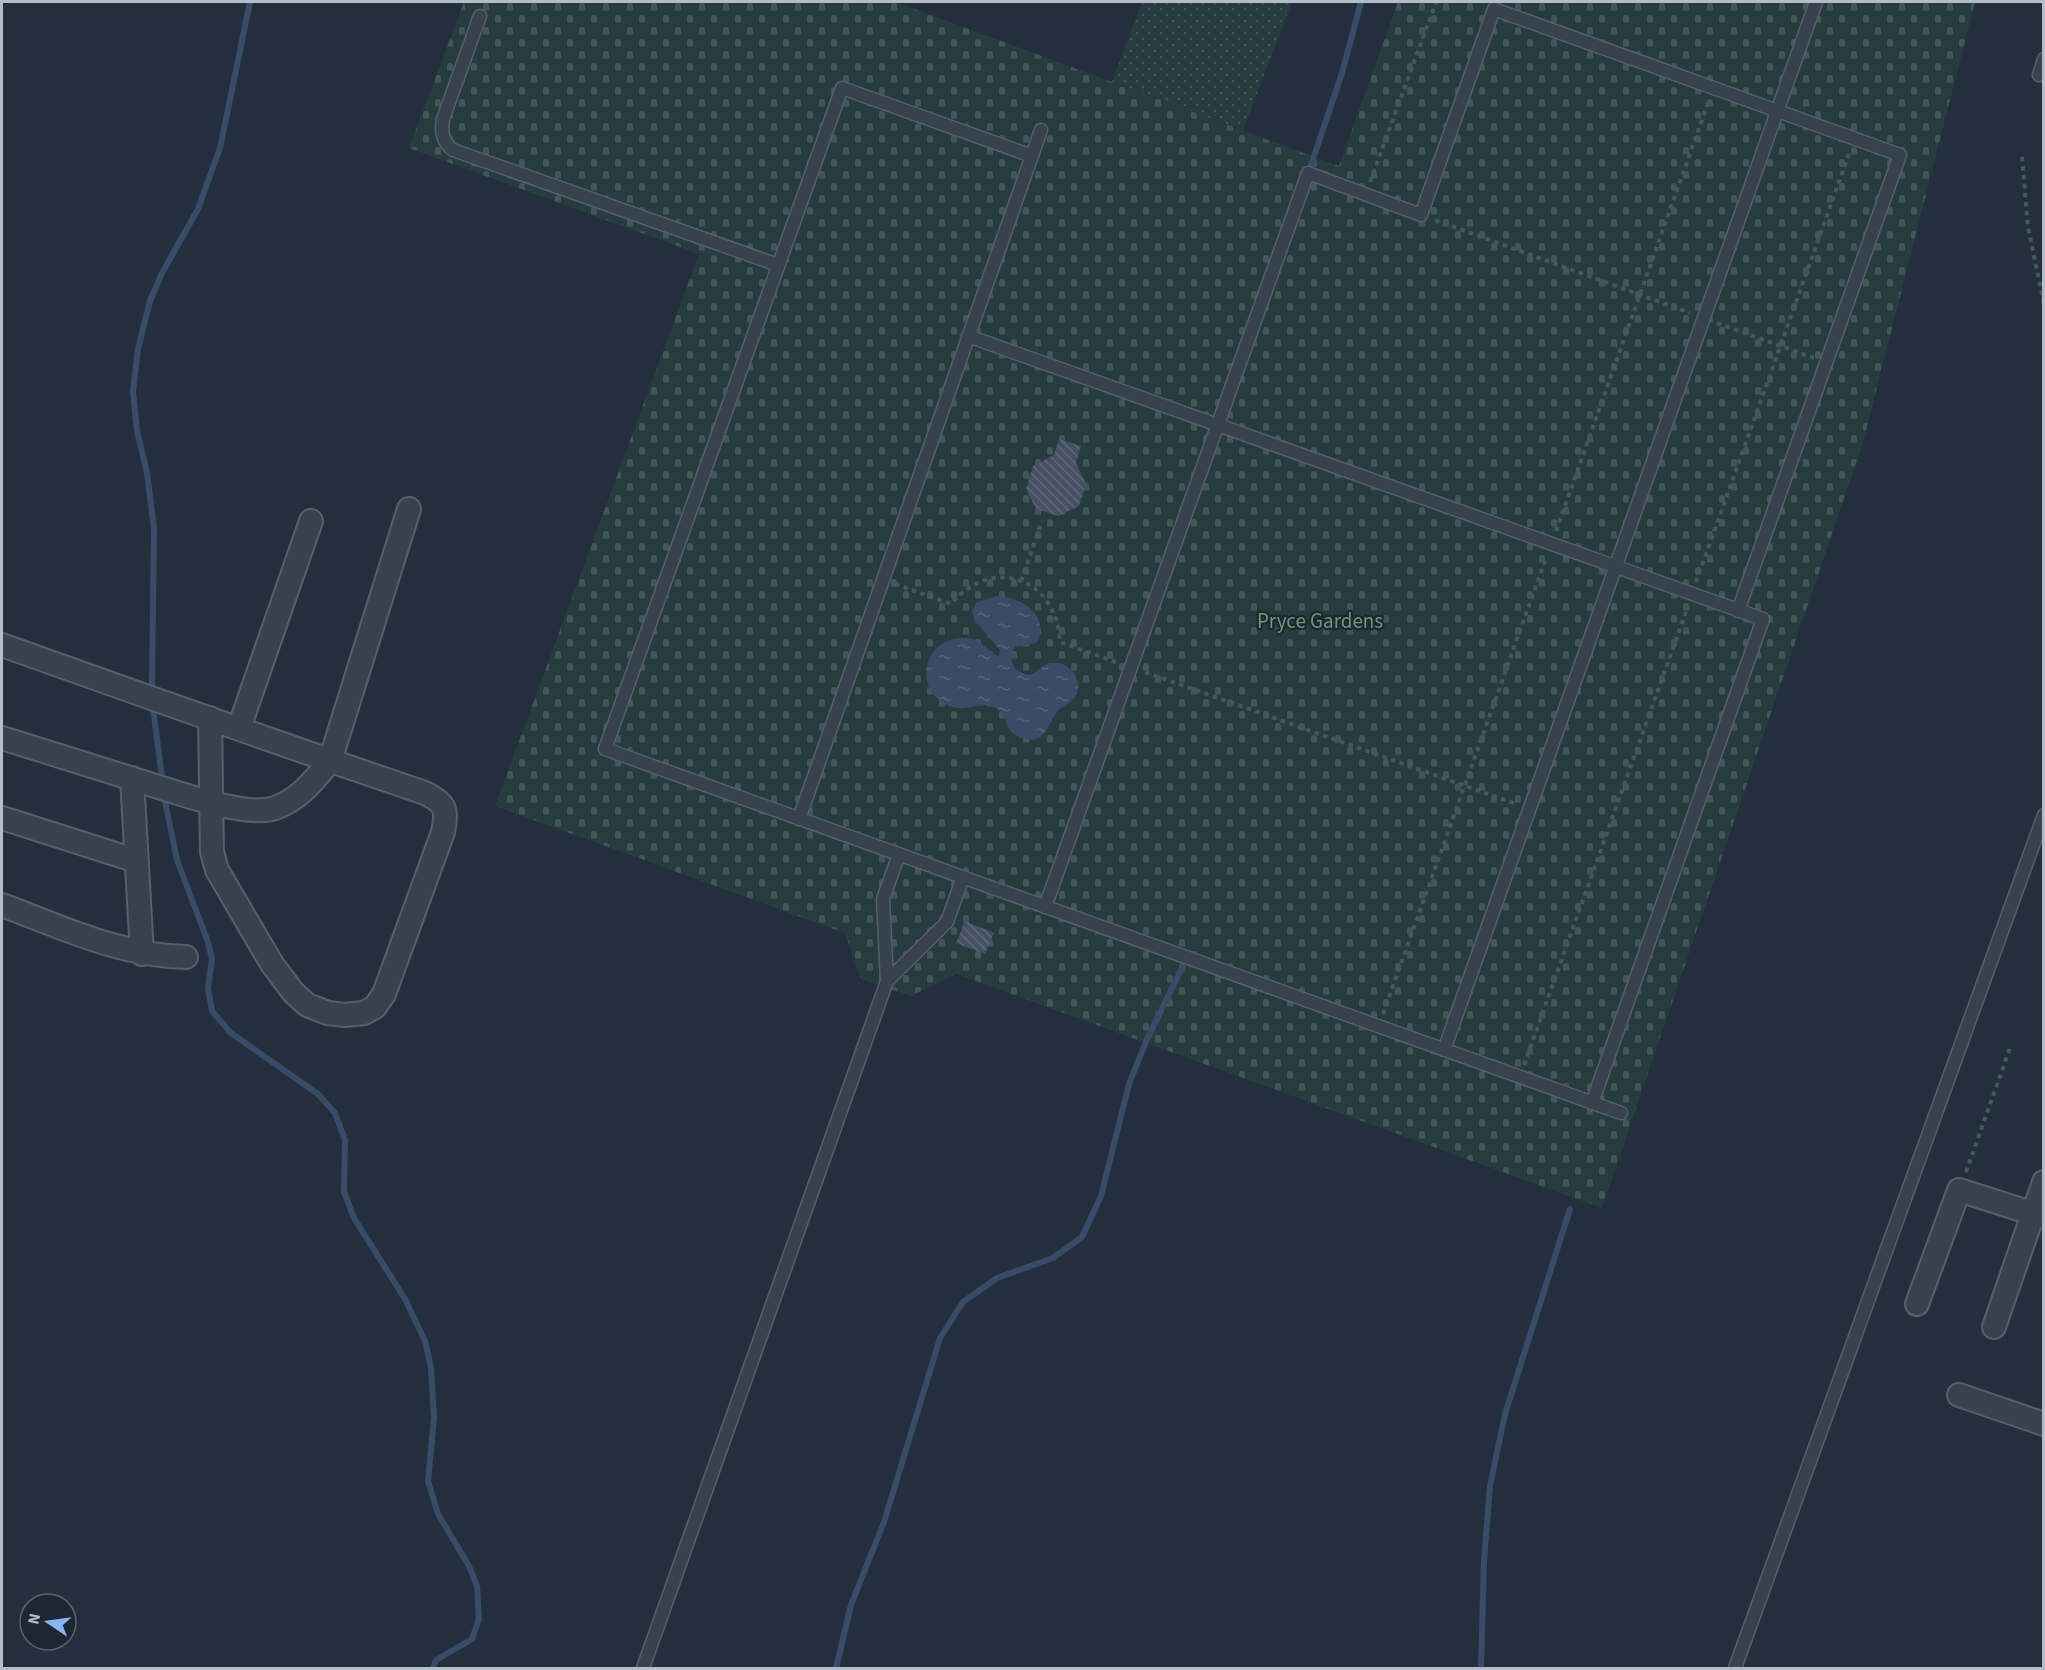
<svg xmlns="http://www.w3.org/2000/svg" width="2045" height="1670" font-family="'Source Sans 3',sans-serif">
  <defs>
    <pattern id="grass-dots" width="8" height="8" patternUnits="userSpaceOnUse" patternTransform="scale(1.5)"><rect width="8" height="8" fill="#263c3f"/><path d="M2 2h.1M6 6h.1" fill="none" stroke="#435659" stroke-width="1.8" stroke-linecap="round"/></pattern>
    <pattern id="cemetery-stones" width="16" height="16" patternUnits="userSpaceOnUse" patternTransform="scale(1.5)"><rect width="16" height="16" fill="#263c3f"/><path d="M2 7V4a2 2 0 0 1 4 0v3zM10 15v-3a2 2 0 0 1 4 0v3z" fill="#435659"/></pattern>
    <pattern id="water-ripples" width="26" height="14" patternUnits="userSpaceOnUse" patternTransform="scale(1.5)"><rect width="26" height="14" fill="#394c67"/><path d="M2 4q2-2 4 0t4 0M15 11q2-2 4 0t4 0" fill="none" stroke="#53647b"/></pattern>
    <pattern id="building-back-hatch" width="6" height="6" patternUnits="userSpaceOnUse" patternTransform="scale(1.5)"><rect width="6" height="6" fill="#455162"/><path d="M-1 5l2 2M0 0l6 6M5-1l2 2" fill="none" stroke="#5d6877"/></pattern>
  </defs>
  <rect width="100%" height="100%" fill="#242f3e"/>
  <path fill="url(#grass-dots)" d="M1142,2H1292L1243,130L1112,82Z"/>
  <path fill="url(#cemetery-stones)" d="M464,2H896L1339,166L1398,2H1975L1862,446L1602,1208L956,974L911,996L861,979L845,933L495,806L699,254L409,148Z"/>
  <path fill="url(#water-ripples)" d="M996,596C1020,596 1052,616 1036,643L1014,647C1007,661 1015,674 1031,675C1037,671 1043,665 1050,663C1068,660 1084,678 1076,695C1072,705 1061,705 1056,713C1047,727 1044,747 1019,737C1004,731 1008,716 998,709C983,697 959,719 938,699C929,691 924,678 927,666C931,645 956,631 977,641C985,645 990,654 999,656L1000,650L975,621L972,611L976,603Z"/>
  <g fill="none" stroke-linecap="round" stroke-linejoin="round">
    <path stroke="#394c67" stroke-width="6" d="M1311,165L1342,73L1361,2
      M152,685L154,528L147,473L137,431L133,391L138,349L150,301L162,273L198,209L220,148L250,2
      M153,708L162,777
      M165,801L177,860L208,942L212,959L208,988L212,1011L231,1033L318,1094L335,1113L345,1140L344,1192L354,1218L405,1299L425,1341L431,1368L434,1418L428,1481L438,1514L469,1566L477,1586L479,1619L472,1639L436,1660L433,1668
      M836,1668L851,1605L884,1522L940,1338L963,1302L997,1278L1053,1258L1082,1237L1101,1196L1129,1084L1147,1039L1182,968
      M1481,1668L1484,1560L1490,1486L1505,1414L1570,1209"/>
  </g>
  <path fill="url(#building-back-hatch)" d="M1059,439L1081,446L1076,463L1086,484L1079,506L1058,516L1036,509L1026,489L1033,466L1054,455Z
    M965,921L994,933L985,954L956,943Z"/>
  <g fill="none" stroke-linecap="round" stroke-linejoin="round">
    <g stroke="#565f6c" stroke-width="15">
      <path id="service" d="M480,16L443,119C441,132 442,141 453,150L778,265
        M2039,75L2044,59
        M1032,156L842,88L605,749L1621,1113
        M968,336L1763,619L1592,1103
        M799,819L1041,130
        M1045,907L1308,173L1421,215L1494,9L1900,155L1738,611
        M887,981L947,922L963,877
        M1444,1050L1816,2
        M643,1668L887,981L883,899L899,854
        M1735,1668L2044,815"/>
    </g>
    <g stroke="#565f6c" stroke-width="26">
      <path id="minor" d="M2,645C142,695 283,745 425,793C445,803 448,809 443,832L384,994L375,1007L364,1013L345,1015L328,1013L307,1005L293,992L272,964L217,870L212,852L210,718
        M239,728L311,521
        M2,738C50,753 98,768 146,783C176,792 246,818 275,808C300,799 314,780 330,761L409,509
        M132,778L142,954
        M2,818L137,861
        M2,905C61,927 121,956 186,957
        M1917,1304L1959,1190L2044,1217
        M1994,1327L2044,1182
        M1959,1395L2044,1424"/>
    </g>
    <path stroke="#44595c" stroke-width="4" stroke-dasharray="4.5 4.5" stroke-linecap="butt" d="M2022,157L2028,227L2044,304
      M1370,182L1436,2
      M1435,220L1690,313
      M1717,323L1814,358
      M1556,531L1709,100
      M1021,581L1042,521
      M1696,582L1850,151
      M895,584L951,604C993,554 1057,579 1060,642L1118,663
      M1145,672L1516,804
      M1383,1014L1546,558
      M1524,1065L1688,606
      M1966,1172L2010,1048"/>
    <use href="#service" stroke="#38414e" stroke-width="12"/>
    <use href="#minor" stroke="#38414e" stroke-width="22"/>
  </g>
  <g text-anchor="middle" stroke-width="4.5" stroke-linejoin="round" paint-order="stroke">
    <g font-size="21" fill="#6b9a76" stroke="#1d2633">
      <text x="1320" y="628">Pryce Gardens</text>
    </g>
  </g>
  <rect width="2045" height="1670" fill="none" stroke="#b4bcc9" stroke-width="6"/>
  <g transform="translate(48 1622) rotate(283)"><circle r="28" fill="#1d2633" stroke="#59626f" stroke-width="1.5"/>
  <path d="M0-4.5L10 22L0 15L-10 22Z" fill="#8ab4f8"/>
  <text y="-9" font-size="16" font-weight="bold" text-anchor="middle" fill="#b4bcc9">N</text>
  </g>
</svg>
